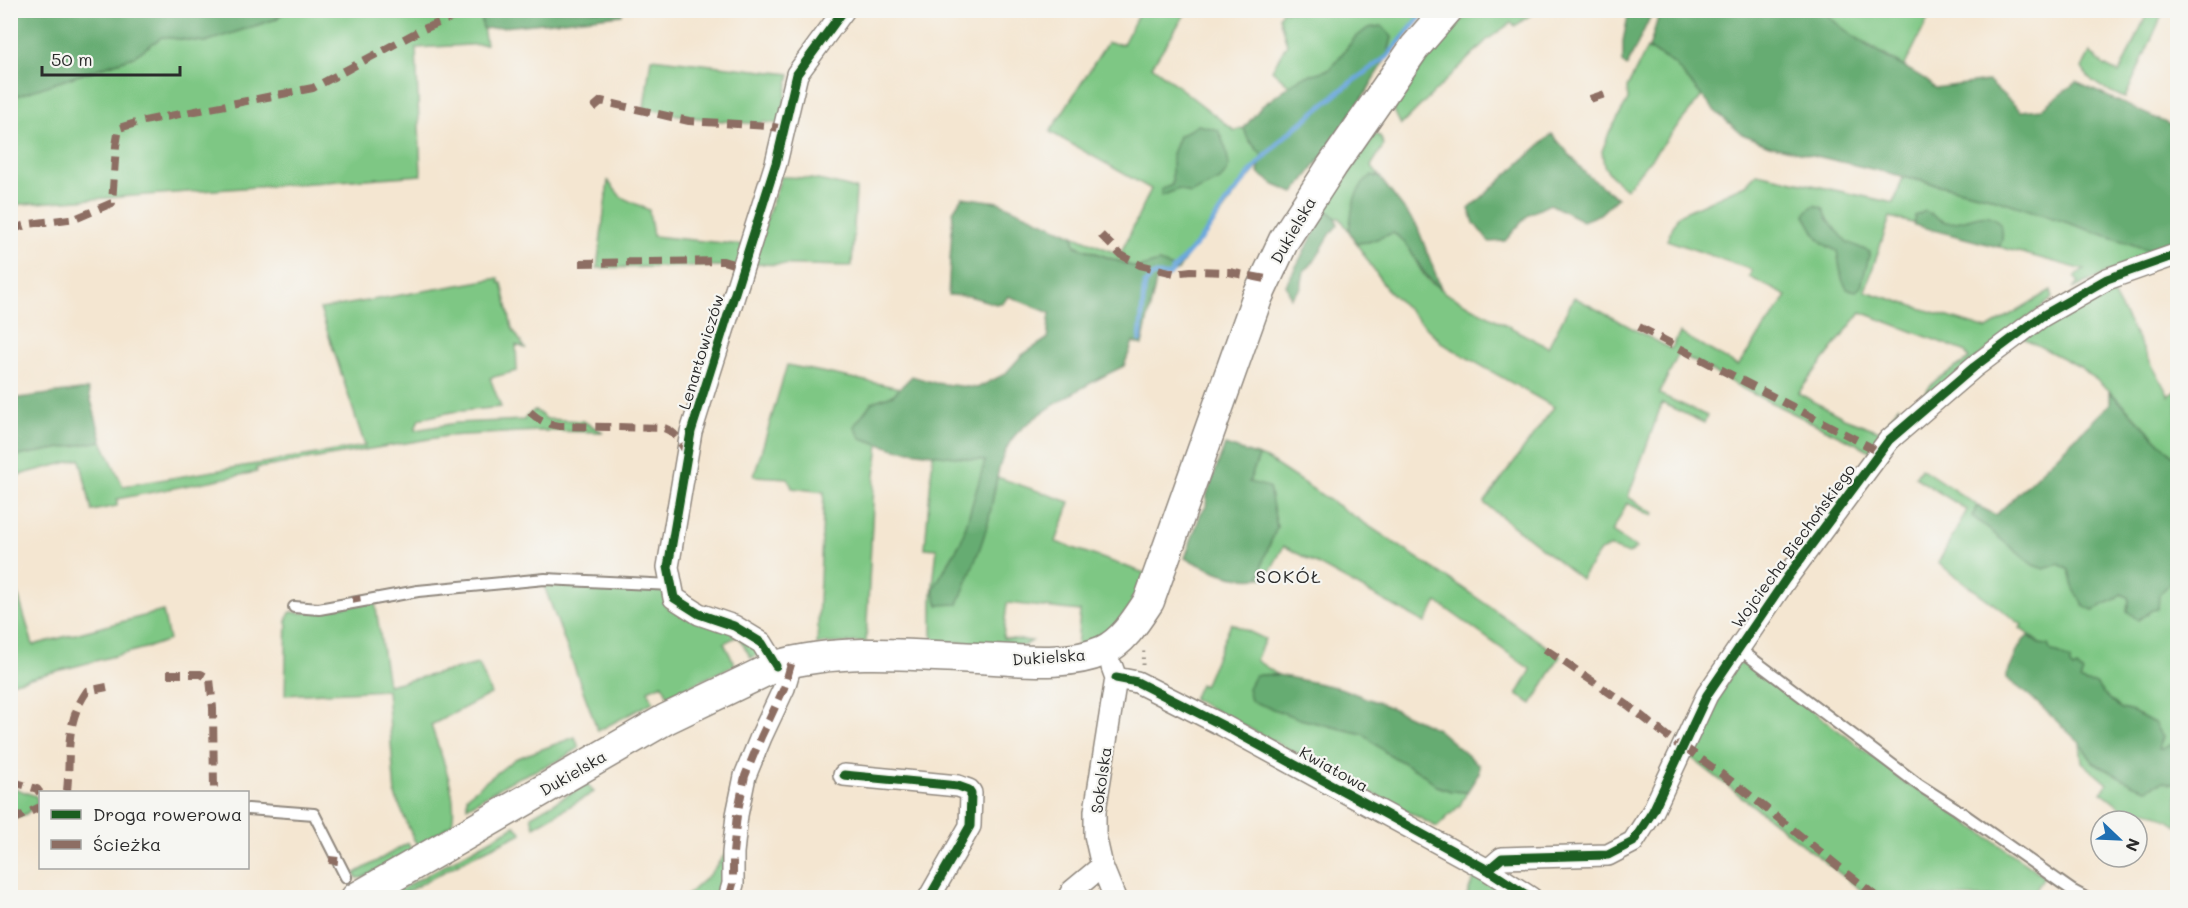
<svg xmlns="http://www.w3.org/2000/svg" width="2188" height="908" font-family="Mali,sans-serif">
  <rect width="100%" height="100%" fill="#f6f6f2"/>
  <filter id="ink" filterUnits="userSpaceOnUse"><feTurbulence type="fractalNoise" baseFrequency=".0167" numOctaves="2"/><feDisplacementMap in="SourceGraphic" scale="12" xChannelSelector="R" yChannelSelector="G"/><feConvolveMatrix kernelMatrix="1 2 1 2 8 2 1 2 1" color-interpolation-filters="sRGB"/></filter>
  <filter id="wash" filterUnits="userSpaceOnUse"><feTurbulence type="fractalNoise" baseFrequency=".008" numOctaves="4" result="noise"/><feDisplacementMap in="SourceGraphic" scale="24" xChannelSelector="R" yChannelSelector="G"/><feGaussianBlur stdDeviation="1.35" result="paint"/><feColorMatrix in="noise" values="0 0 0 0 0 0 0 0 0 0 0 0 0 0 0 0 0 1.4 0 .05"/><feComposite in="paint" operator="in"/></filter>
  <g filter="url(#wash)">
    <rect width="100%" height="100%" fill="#f4e6d1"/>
    <path fill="#7ec784" stroke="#547958" stroke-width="1.5" d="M2149,10L2164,11L2125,98C2109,91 2090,84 2082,68L2090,52L2104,65L2119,73Z
      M285,11H480L486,44L416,48L421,175L11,205L10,98L133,57L162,37L205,42L276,19Z
      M1140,11H1187L1152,66L1235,131L1244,128L1248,139L1262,155L1260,165L1240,188L1206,235L1197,242L1178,270L1159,262L1137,268L1075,245L1073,235L1120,255L1151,189L1050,132L1107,43L1123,44Z
      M1282,11H1426L1387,57L1392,38L1381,26L1368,28L1353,40L1330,69L1300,78L1290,86L1272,70L1287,44L1279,17Z
      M1470,11H1536L1515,26L1511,23L1487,40L1401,125L1394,111L1395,101L1430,55Z
      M1823,11H1932L1904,67L1841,28Z
      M1647,48L1674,64L1702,96L1626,189L1613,178L1604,166L1602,151L1609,133L1628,100L1627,88Z
      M651,58L790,74L780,124L762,122L760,124C720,122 683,117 644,108Z
      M1375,134L1380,136L1384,145L1371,166L1380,177L1372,175L1352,215L1349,231L1340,218H1336L1330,213H1325L1324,211Z
      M1757,173L1894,203L1903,177L1987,196L2152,251L2073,289L2079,282L2074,277L2084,270L1890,217L1865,291L1987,329L2051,290L2053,298L1908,412L1911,405L1913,406L1936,380L1969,359L1964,351L1861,312L1798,393L1844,418L1882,432L1899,405L1897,422L1875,453L1749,392L1679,353L1659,394L1707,416L1704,423L1662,403L1628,497L1654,513L1653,516L1627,503L1612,532L1636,548L1629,554L1610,547L1600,551L1581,579L1484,503L1554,407L1443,344L1386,288L1356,243L1368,242L1393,233C1414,245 1414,267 1430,282C1436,287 1441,287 1445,293L1548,347L1574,297L1671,349L1680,333L1738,366L1787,296L1749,277L1752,270L1667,240L1678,215L1745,185Z
      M781,177C807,176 832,183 856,189L852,266L751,264Z
      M608,181L621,197L649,210L653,236L743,245L739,268L725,266L597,268Z
      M499,278V283H502L512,328L525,348L516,345L517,371L490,378L501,407L452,412L419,419L415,430L456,423L524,420L526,416L535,410L547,419L583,421L603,432L539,431L447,436L265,467L256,468L257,472L117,499V506L92,511L80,459L11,477V457L102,441L123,486L365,446L320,309Z
      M2108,285L2169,396L2177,390V460L2109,390L2080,367L2023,338Z
      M787,365L900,388L893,395L872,402L861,438L879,444L874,484L866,642L817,644L824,492L792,488L788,478L754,476Z
      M933,453L986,460L961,542L944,570L958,604L988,523L997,477L1070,502L1056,542L1150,575C1134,604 1112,638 1077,646L1080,611L1007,603L1003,638L1032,641L1024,646L935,641L932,635V594L937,549L925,548Z
      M1259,456L1267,459L1460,586L1560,656L1532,704L1517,695L1531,670L1530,669L1437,602L1425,623L1284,546L1266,578H1259L1264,558L1277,527L1249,482Z
      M1921,468L1978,506L1972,516L2044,569L2059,564L2069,570L2073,587L2093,610L2116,599L2121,594L2128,597L2129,601L2127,607L2147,615C2153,609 2154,599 2160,592C2167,585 2169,581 2175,572L2177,571V746L2174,744L2163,749H2159L2163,736L2157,729L2156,724L2133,712L2121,709L2101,691L2096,684L2086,683L2080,680L2073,669L2020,628L2022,625L1938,563L1967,510L1915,477Z
      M10,568L33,645L163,611L169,640L149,647L11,683Z
      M543,583L652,588L664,592L699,616L751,638L760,644L763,652L751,658L738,636L724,643L735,665L668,696L662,684L648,690L653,702L598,731Z
      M375,602L388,685L479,664L491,694L431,725C440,754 459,794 452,824L419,845L414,840L395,795L387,690L285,695L287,617L291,612L304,613Z
      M1231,623L1265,639L1256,660L1278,675H1255L1300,719L1363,734L1385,752L1426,776L1437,786L1451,791L1467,792L1460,805L1437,827L1193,699L1200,684L1204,686Z
      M1737,664H1746L1773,681L1884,765L1904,783L1926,794L2044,876L2032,897H1870L1688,755Z
      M575,737L579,748L560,760L513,780L467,807V796L515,759Z
      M2080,743L2093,762L2147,789L2163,781L2171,784L2177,783V826C2161,815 2148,806 2127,812L2102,792L2107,784L2082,762Z
      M587,784L594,792L534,827L531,816Z
      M11,787L36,796L38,803L26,814L11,819Z
      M515,826L522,833L471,857L397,897L396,892Z
      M408,843L412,851L362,878H357L354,874Z
      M727,852V897L684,898L710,874Z
      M1478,867L1529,898H1466Z"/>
    <path fill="#66ac72" stroke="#486c4e" stroke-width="1.5" d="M10,11L11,10L285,11L276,19L205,42L162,37L133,57L11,98Z
      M480,11V10L622,11V15L483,29Z
      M1629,11H1653L1627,66L1623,64V41Z
      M1660,11H1823C1846,33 1875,52 1904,67C1916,74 1925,77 1935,88L1988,81L2021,111L2042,109L2076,82L2177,128V244L2152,251L1987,196L1769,145L1742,134L1716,112L1674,64L1649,48Z
      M1382,26L1392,37L1387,57L1367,91L1327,150L1294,193L1275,185L1258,173L1262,155L1248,139L1244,128L1262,106L1300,78L1330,69L1354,39L1368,28Z
      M1198,125L1218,130L1226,149L1229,166L1225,174L1220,180L1190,194L1179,189L1161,196L1162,189L1172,185V154L1179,136Z
      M1552,134L1586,174L1617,198L1600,214L1583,221L1550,204L1529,214L1505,241L1489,242L1474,223L1469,209Z
      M1372,175L1380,178L1417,226L1441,288C1417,275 1416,246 1393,233L1368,242L1356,243L1349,231C1353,207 1351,192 1372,175Z
      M962,197L998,202L1073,235L1075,246L1137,268L1159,262L1178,270L1156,281L1142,345L1133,342L1124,366C1098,378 1023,419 1010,442C995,467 995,495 988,522C981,550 968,578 958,604L938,605L933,589L961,542L985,461L895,449L861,438L854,426L872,402L893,395L912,376L935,383L977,388L1005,374L1022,355L1047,339L1050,313L1008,296L1004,302L996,304L969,296L948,295L953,211Z
      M1814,205L1823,208L1829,221L1847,242L1870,252L1861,287L1856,291L1847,289L1842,279L1837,251C1814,241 1817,234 1805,216L1807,211Z
      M1925,211C1931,214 1939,220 1946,222C1964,226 1987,204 2000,224C2004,232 2003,239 1999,247L1914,225L1915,216Z
      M1330,212L1336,218L1338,225C1323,239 1321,259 1304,271L1301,288L1291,298L1286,285L1325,213Z
      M88,389L102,441L11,457V399Z
      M2110,392L2177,460V551L2168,562L2177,565V571L2175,572L2171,582L2159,595L2158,609L2152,610L2138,620L2127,611L2129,601L2128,597L2121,594L2116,599L2093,610L2083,606L2073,587L2069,570L2059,564L2044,569L2033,565L1972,516L1978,506L1996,515L2110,404Z
      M1225,445L1259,456L1249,482L1269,487L1277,527L1264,558L1259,578C1231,581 1210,569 1185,558L1201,513L1206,507L1207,494Z
      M2028,636L2039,644L2048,645L2051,652L2058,653L2070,660V666L2073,669L2077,667L2083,673L2080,680L2086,683L2096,684L2101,691L2121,709L2133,712L2156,724L2157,729L2163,736L2159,749H2163L2169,745L2177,746V783L2171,784L2163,781L2147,789L2134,785L2093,762L2080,743L2030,696L2006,678V675C2015,663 2016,645 2028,636Z
      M1255,675H1278L1340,688L1387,706L1437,729L1479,765V773L1467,792L1451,791L1437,786L1426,776L1385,752L1363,734L1300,719L1251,701L1248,688Z"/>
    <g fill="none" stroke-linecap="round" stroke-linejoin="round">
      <path stroke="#6ca8dd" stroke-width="5" d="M1140,340L1144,291L1145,284L1153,275H1169L1205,234L1226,203L1256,166L1284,137L1350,83L1387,57L1426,10"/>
    </g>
  </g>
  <g filter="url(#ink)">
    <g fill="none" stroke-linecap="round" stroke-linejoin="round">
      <g stroke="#90887e" stroke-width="14">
        <path id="lane" d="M294,607L319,609L418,591L545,579L672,585
          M1738,648L1919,785L1955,808L2073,891L2086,898
          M248,809L314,814L346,877"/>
      </g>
      <g stroke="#90887e" stroke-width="24">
        <path id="street" d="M776,666L762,643L734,626L699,614L674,598L668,567L691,432L776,163L797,74L844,10
          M1112,667L1116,678L1095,811V835L1102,866L1115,898
          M1116,678L1137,682L1224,726L1488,870L1531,898
          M844,775L958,786L969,790L971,793L970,826L929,898
          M1488,870L1502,858L1608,855L1633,842L1653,811L1707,695L1786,579L1889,440L1974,367L2042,316L2107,279L2178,254
          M729,898L733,884V853L737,815L745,776L761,737L784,688L792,661
          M1068,898L1072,891L1102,866"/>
      </g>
      <g stroke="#90887e" stroke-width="33">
        <path id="secondary" d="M356,898L666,719L776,666C846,646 922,656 994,659C1030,661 1070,665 1103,651C1124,641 1137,619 1149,601L1257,298L1284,240L1332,166L1415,47L1447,10"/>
      </g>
      <path stroke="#90887e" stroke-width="3" stroke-dasharray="1.5 4.5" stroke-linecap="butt" d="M1143,665L1144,648"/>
      <use href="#lane" stroke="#fff" stroke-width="10"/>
      <use href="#street" stroke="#fff" stroke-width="21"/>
      <use href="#secondary" stroke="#fff" stroke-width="30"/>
      <path stroke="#8d6e63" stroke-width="8" stroke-dasharray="15 8" stroke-linecap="butt" d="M1590,99L1611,92
        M593,108L601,101L689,121L768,126L784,129
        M10,230L29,224L77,218L112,203L116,146L119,128L139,122L313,88L421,30L470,10
        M1101,235L1121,255L1140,265L1174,273L1191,271L1229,272L1266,279
        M580,263L723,261L743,267
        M1639,327L1872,448L1878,455
        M530,412C540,421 547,424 560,426L664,428C676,432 681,443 687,454
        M356,596L357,602
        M1545,649L1629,706L1682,748
        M167,674H201L210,679L213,708L214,792
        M1683,746L1742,789L1878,898
        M10,781L37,789L40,793
        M65,792L67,791C71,753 64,724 87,691L107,687
        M10,821L40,807
        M329,860L338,861
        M729,898L733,884V853L737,815L745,776L761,737L784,688L792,661"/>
      <g stroke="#f6f6f2" stroke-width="13">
        <path id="cycleway" d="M776,666L762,643L734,626L699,614L674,598L668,567L691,432L776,163L797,74L844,10
          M1116,678L1137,682L1224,726L1488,870L1531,898
          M844,775L958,786L969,790L971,793L970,826L929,898
          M1488,870L1502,858L1608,855L1633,842L1653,811L1707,695L1786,579L1889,440L1974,367L2042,316L2107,279L2178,254"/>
      </g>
      <use href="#cycleway" stroke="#1b5e20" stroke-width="9"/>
    </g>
  </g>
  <g text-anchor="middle" stroke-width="4.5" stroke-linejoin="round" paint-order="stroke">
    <g font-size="16" fill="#2b2b2b" stroke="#f6f6f2">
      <text transform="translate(1293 230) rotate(-60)" y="6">Dukielska</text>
      <text transform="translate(701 352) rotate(-73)" y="6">Lenartowiczów</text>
      <text transform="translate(1793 546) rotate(-54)" y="6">Wojciecha Biechońskiego</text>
      <text transform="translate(1049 657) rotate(-4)" y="6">Dukielska</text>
      <text transform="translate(1334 769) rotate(29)" y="6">Kwiatowa</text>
      <text transform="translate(573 773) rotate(-30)" y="6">Dukielska</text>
      <text transform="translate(1101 780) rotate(-82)" y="6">Sokolska</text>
    </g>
    <g font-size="18" letter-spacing="1.5" fill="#2b2b2b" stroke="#f6f6f2">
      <text x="1289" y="583">SOKÓŁ</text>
    </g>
  </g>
  <rect width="2188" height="908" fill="none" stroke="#f6f6f2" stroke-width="36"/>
  <rect x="39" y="791" width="210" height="78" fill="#f6f6f2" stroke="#a5a5a2" stroke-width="1.5"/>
  <rect x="51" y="810" width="30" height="9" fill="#1b5e20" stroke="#a5a5a2" stroke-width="1.5"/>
  <text x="93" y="821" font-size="18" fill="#2b2b2b">Droga rowerowa</text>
  <rect x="51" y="840" width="30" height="9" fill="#8d6e63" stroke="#a5a5a2" stroke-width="1.5"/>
  <text x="93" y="851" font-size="18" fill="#2b2b2b">Ścieżka</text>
  <g transform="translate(2119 839) rotate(113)"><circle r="28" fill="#f6f6f2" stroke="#a5a5a2" stroke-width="1.5"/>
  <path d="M0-4.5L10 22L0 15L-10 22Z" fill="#1f6fb2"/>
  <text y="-9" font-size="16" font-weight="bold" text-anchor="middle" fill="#2b2b2b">N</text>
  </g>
  <path d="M42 66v9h138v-9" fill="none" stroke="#2b2b2b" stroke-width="3"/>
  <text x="51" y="66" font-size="18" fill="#2b2b2b" stroke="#f6f6f2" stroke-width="4.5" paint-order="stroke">50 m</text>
</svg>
